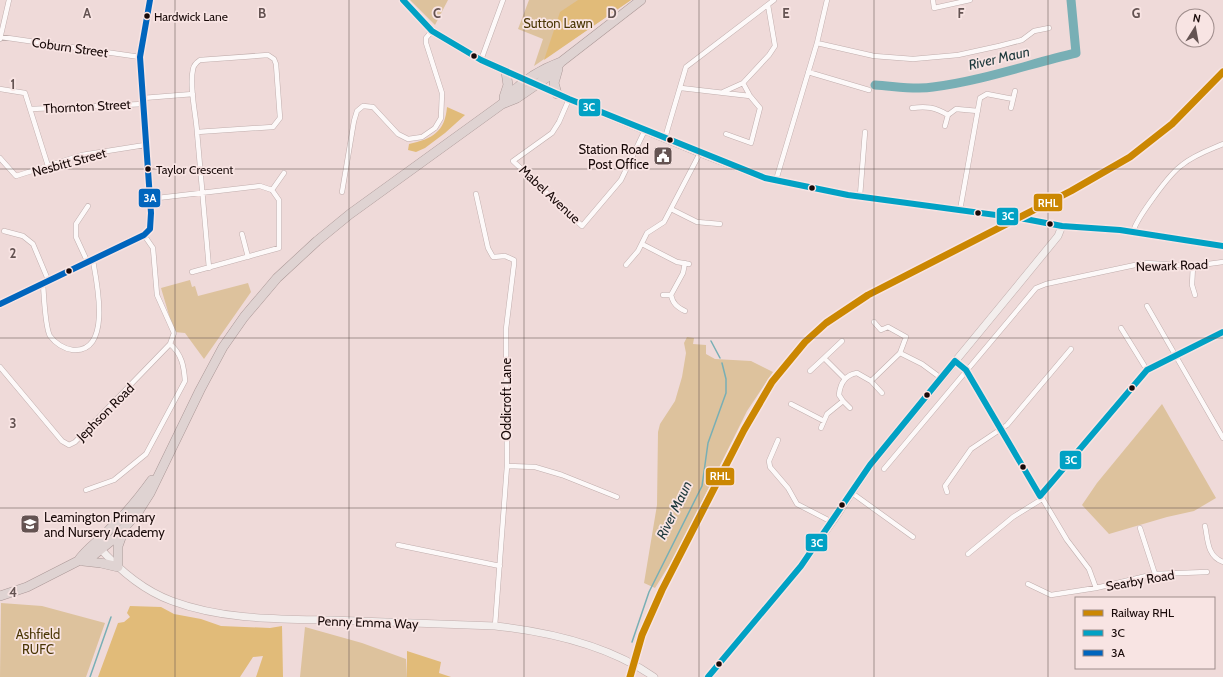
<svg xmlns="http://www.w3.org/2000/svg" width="1223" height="677" font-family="Cabin,sans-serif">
  <rect width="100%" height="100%" fill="#efdad9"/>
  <path fill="#ddc29d" d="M410,0H448L435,25Z
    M529,0H631L534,66L543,39L518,29Z
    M190,280L192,287L195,286L198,296L248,283L251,292L204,359L185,333L174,332L161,288Z
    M687,337L694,338L693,344L706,345V354L715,359L751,361L773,372L747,411L676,554L655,588L644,583L657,505L658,432L660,424L675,401L682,377L686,353L684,343Z
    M1162,404L1216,498L1194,511L1167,517L1109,534L1082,505L1097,483Z
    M1,603L42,606L105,623L86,677H0Z
    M305,627L362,643L406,659L407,677H300Z"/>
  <path fill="#e1bb79" d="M578,0H631L544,60L560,12Z
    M447,107L465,115L445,133L425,148L416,152L408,150L409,144C432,139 445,132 447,107Z
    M130,606L161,607L174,614L201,619L221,626L270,628L282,626L283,677H256L263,656L253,657L240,677H98L118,623L124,622L130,617L127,613Z
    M407,651L441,662L439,673L451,677H407Z"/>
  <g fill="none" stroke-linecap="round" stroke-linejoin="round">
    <path stroke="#78afb5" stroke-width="1.5" d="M711,341L720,358
      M632,642L649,592L702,486L708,443L726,393V379L722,363
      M90,677L111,617"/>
    <path stroke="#78afb5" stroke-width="9" d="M875,85C894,86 915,90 933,87C981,81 1029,64 1076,53L1071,0"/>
    <g stroke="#c0aead" stroke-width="5.5">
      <path id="street" d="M933,0L934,8L970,0
        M1,37L140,57
        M0,39L9,0
        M817,43L874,56L913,59L958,55L999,46L1022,40L1034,31L1049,28
        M481,60L503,0
        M808,72L869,90
        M681,88L750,96
        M0,89L25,93L48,166
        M723,92L743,83
        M143,98L193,94
        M569,99L559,122L552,133L513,161L582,226L621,180L645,130
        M912,108C926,106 935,107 948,115
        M1011,108L1015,91
        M31,109L144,104
        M945,126L948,115L956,109L978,111
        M197,132C196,114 189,87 193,69C194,64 197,62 200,60L268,55L274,59L276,64L280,118L273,127L197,132L209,268
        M726,134L751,143L760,108L750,96L743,83L769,55L775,46L768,5
        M665,138L686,67L774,0
        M0,158L16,176L82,155L145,145
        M776,180L817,43L827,0
        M272,190L284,173
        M342,192L354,121L357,111L363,106L373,107L398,134L408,139L422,137L435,128L441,118L442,93L426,43V38L432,31
        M476,194L488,248L493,257L505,256L514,260V264L506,329L507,466L495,626
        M860,196L865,132
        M149,199L260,186L272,190L279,200V248L192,272
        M671,209L697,222L720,224
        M960,210L980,98L987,94L1013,99
        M4,231L23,236L33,244L49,282
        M1133,232C1136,219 1170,173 1182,165C1194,155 1209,150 1223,144
        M242,234L248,257
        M642,244L677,262L689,264
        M88,263L76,237V224L88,206
        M626,265L638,251L647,233L664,222L700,153
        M1193,266L1192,285L1195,295
        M43,284C44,296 45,327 50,336C55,343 64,349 73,350C112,353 97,283 93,261
        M663,295H671
        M0,304L144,235L150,229L151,213L140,57L150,0
        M1147,306L1223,438
        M685,311C677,307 673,304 671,295L683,273L685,263
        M874,322L881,330L888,327L906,337L900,353L922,364L941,378
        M1121,328L1147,370
        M842,341L824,358L845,379
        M955,361L966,370L1067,540L1089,569L1096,588
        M0,367L62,441L69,445L75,442L170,344L174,333L157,295L153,248L144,235
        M810,371L824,358
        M871,381L882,393
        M843,401L850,408
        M791,404L824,421
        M821,428L827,414L843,401L839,395C840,384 845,375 857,373L871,381L900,353
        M778,440L769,461L770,467L788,488L797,504L832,522
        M507,466L535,467L562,475L617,497
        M884,469L1036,288L1046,284L1135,265L1146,263L1193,266L1223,262
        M86,490L114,480L146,454L185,381C184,367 182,354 170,344
        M947,492L945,486L971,449L1007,425L1071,349
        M852,493L913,537
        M1040,496L1147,370L1158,363L1223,332
        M1205,526C1208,540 1207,556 1223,562
        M1140,528L1155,574
        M398,545L500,566
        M968,554L1013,517L1042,499
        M1028,584L1051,595L1096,588L1155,574L1207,572"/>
    </g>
    <g stroke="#c0aead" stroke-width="8">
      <path id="secondary" d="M403,0L432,31L481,60L569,99L700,153L765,178L848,195L1025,219L1062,226L1120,230L1223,246
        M98,546C119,570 142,590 172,601C223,620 278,619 331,620C386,622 441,624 495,626C550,632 608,645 654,677
        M708,677L801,566L835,518L870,465L1027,274L1058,236L1062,226"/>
    </g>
    <g stroke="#ab9897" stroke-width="10">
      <path id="highway" d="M557,94L554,83L558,69
        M504,97L508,85L506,72
        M502,104L517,98L549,76L561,62L641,0
        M78,561C87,548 99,541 109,530C125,515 139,498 152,480
        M83,561L101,563L118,567V546L123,532
        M0,596L27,587L78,561L90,558L117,536L138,512L150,493L200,390L223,347L244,317L277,278L317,241L350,214L502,104C517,84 537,71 561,62"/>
    </g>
    <use href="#street" stroke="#fdf9f9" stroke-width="4.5"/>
    <use href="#secondary" stroke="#f3eeed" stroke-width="7"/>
    <use href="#highway" stroke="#dfd3d2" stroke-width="9"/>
    <g stroke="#f8e4e3" stroke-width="9">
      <path id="bus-1" d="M403,0L432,31L481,60L569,99L765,178L848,195L1025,219L1062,226L1120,230L1223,246
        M708,677L801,566L870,465L955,361L966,370L1040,496L1147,370L1223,332"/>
    </g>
    <g stroke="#f8e4e3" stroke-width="9">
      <path id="bus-2" d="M0,304L144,235L150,229L151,213L140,57L150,0"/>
    </g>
    <use href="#bus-1" stroke="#01a1c4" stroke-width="6"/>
    <use href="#bus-2" stroke="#0065bd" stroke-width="6"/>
    <g stroke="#f8e4e3" stroke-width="10">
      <path id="rail-1" d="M630,677L642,635L662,590L744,430L772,382L805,342L826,323L868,295L1071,191L1130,157L1172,124L1223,72"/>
    </g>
    <use href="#rail-1" stroke="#cb8702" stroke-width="7"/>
  </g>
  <path fill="none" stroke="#645352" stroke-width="1" stroke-opacity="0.55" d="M175,0V677M349,0V677M524,0V677M699,0V677M874,0V677M1048,0V677M0,169H1223M0,338H1223M0,508H1223"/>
  <defs>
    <g id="civic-square" transform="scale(1)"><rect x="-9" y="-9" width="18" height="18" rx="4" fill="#645352" stroke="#f8e4e3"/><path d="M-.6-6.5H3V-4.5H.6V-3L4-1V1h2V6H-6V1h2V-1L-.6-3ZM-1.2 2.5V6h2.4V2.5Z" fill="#fff"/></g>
    <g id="school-square" transform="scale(1)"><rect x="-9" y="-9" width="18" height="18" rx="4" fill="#645352" stroke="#f8e4e3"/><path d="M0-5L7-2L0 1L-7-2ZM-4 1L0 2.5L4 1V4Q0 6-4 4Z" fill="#fff"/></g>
  </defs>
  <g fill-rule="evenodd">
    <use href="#civic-square" x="663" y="156"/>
    <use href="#school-square" x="30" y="524"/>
  </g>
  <g fill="#190a09" stroke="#f8e4e3" stroke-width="1.5">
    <circle cx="147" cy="16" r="3.5"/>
    <circle cx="474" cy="56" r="3.5"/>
    <circle cx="670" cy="140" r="3.5"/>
    <circle cx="148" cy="169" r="3.5"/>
    <circle cx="812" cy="188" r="3.5"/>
    <circle cx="978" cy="213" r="3.5"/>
    <circle cx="1050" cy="224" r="3.5"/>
    <circle cx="69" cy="271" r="3.5"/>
    <circle cx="1132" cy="388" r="3.5"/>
    <circle cx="927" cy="395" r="3.5"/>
    <circle cx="1023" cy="467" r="3.5"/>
    <circle cx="842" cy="505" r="3.5"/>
    <circle cx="719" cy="664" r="3.5"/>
  </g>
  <g text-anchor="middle" stroke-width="3.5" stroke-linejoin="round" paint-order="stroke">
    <g font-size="12" fill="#190a09" stroke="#f8e4e3" text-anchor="start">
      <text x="154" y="21">Hardwick Lane</text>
      <text x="156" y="174">Taylor Crescent</text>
    </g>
    <g font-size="13" fill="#4a3604" stroke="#f8e4e3">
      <text x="558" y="28">Sutton Lawn</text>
      <text x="38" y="639">Ashfield<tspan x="38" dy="15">RUFC</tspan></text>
    </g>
    <g font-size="13" fill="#190a09" stroke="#f8e4e3">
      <text transform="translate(70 47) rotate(8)" y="5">Coburn Street</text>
      <text transform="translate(87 106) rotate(-3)" y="5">Thornton Street</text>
      <text transform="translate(69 162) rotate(-15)" y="5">Nesbitt Street</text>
      <text transform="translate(550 194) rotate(43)" y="5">Mabel Avenue</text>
      <text transform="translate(1172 265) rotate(-2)" y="5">Newark Road</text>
      <text transform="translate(506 399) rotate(-90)" y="5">Oddicroft Lane</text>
      <text transform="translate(105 412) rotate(-45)" y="5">Jephson Road</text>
      <text transform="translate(1140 580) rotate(-10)" y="5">Searby Road</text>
      <text transform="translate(368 622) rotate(2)" y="5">Penny Emma Way</text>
    </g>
    <g font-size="13" fill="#190a09" stroke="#f8e4e3" text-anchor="end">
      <text x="649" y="154">Station Road<tspan x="649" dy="15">Post Office</tspan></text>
      <text x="44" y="522" text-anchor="start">Leamington Primary<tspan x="44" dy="15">and Nursery Academy</tspan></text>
    </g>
    <g font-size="14" font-style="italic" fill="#1b373a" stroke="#f8e4e3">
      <text transform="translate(999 58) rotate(-13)" y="5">River Maun</text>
      <text transform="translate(674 510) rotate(-64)" y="5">River Maun</text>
    </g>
  </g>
  <g font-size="13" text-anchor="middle" font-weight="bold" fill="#645352" stroke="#f8e4e3" stroke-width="3.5" stroke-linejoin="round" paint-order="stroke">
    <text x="87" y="18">A</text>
    <text x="262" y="18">B</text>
    <text x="437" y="18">C</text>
    <text x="612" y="18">D</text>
    <text x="786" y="18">E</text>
    <text x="961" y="18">F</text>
    <text x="1136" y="18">G</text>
    <text x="13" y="89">1</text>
    <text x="13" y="258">2</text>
    <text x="13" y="428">3</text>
    <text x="13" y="597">4</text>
  </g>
  <g stroke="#f8e4e3" stroke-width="1.5">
    <rect x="578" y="98" width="23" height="19" rx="4" fill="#01a1c4"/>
    <rect x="138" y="188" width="23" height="20" rx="4" fill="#0065bd"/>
    <rect x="1033" y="193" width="30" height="19" rx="4" fill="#cb8702"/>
    <rect x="996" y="207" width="23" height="19" rx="4" fill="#01a1c4"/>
    <rect x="1059" y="450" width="23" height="20" rx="4" fill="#01a1c4"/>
    <rect x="705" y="467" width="30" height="19" rx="4" fill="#cb8702"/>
    <rect x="805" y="533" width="23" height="19" rx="4" fill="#01a1c4"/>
  </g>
  <g font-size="11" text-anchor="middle" font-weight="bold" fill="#fff">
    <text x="589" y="111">3C</text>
    <text x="150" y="202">3A</text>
    <text x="1048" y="207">RHL</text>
    <text x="1008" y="220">3C</text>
    <text x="1071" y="464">3C</text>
    <text x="720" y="480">RHL</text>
    <text x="817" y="547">3C</text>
  </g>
  <rect x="1075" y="597" width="140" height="72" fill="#f8e4e3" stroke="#9f8d8c"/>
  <rect x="1083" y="610" width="20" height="6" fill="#cb8702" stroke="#9f8d8c"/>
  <text x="1111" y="617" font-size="12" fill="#190a09">Railway RHL</text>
  <rect x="1083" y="630" width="20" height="6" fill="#01a1c4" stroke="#9f8d8c"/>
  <text x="1111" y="637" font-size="12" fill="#190a09">3C</text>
  <rect x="1083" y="650" width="20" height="6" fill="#0065bd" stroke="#9f8d8c"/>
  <text x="1111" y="657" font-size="12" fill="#190a09">3A</text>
  <g transform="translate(1195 28) rotate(11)"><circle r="19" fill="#f8e4e3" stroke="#9f8d8c"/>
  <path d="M0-3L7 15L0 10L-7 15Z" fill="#645352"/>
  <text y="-6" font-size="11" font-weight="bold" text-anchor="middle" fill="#190a09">N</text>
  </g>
</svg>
